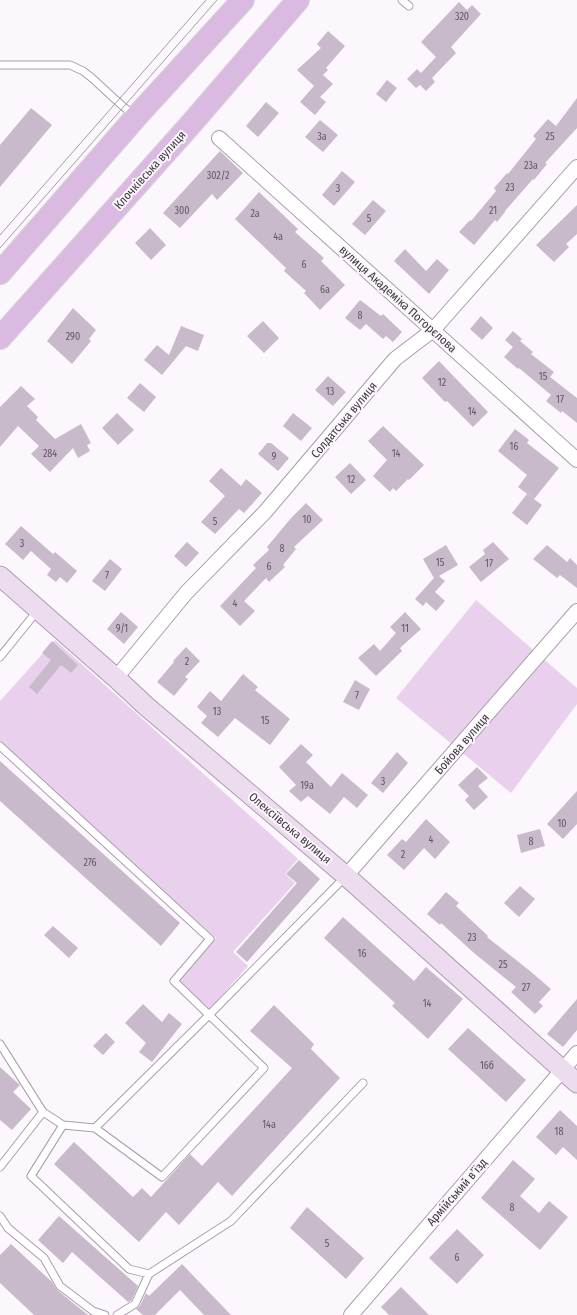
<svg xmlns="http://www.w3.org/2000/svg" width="577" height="1315" font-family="'Fira Sans Condensed',sans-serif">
  <rect width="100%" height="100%" fill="#fcf6fd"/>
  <path fill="#e9d1ee" d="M476,600L577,688V704L511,793L396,698Z
    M55,640L298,859L285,874L295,883L233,952L248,966L210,1009L178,981L216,938L0,744V701Z"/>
  <path fill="#c8bacb" d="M459,2L467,10L472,5L481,14L451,47L456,53L432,78L435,82L426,91L420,85L416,88L407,79L417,69L421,73L436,57L421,42Z
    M328,31L345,46L326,68L328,70L323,75L333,84L320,97L326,102L315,115L300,102L314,86L297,70L321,48L317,44Z
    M387,80L397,88L386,102L376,94Z
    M577,98V128L545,163L547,164L534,180L533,179L505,211V212L497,222L495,220L474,245L459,232L470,220L471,221L496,191L494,188L507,173L508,174L536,139L533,136L548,119L556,126Z
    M266,102L279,113L258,137L246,126Z
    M31,108L52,125L0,187V145Z
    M320,120L338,135L323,152L305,137Z
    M220,151L243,173L217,200L212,194L180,228L163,213Z
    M342,171L355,182L334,206L322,195Z
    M259,192L298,229L295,232L324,258L321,261L345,285L320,310L304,293L306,291L284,271L286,268L235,219Z
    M373,200L386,211L365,235L352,224Z
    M577,205V234L566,244L569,247L554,262L536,245Z
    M150,228L166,245L151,260L135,243Z
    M405,249L426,271L437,259L449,270L429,294L394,261Z
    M360,300L381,316L383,314L402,332L393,342L386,336L383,339L366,324L360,330L345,318Z
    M73,308L96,330L89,339L91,341L72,364L47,341Z
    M481,316L493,328L482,340L470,329Z
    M263,321L279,338L264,353L247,336Z
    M181,326L204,335L198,351L186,346L162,375L144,360L157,345L169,355Z
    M513,331L522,339L520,341L533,352L531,354L554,372L550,377L577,398V423L562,411L561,413L546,401L551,395L519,368L518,369L504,357L513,347L505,340Z
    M439,361L488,412L473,427L447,401L445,402L422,378Z
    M328,376L346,392L333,406L315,390Z
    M140,383L156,397L144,412L127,398Z
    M21,386L35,399L27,406L38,417L36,420L55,439L81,424L91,443L87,445L90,451L78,458L73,448L50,472L31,454L39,446L18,426L0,447V407Z
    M117,413L134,430L118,445L102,428Z
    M293,413L312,428L301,441L283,426Z
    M383,426L424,465L409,480L408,479L396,491L393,488L390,492L373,476L387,460L368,441Z
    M515,429L529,440L527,443L559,468L534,499L518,487L527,475L498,451Z
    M267,443H271L289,458L278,471L258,454Z
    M350,463L366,480L351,494L335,477Z
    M221,468L241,486L246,479L262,493L244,513L239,509L215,534L201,522L225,496L209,481Z
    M527,494L542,505L527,525L512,513Z
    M306,503L323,520L294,547L296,549L283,565L285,567L269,582L266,578L244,601L255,611L240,626L220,606L256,568L253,565L269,550L267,547L291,518Z
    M21,526L53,554L55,552L77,571L67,583L60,577L56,582L47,575L51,569L31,551L23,560L5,544Z
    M187,542L199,553L186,567L174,556Z
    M493,542L509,559L481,582L469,567L485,554L483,550Z
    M446,545L458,565L439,576L445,581L435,592L445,601L436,611L426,602L423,606L415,599L434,578L423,559Z
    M547,545L567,562L570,558L577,565V588L560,575L557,578L533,559Z
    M110,559L122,569L105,591L92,581Z
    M121,612L138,627L124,644L107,629Z
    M405,612L421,629L400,648L402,651L376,676L358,658L374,644L380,651L396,633L390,627Z
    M52,641L78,665L71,673L61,665L37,694L29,687L51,660L42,653Z
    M186,647L200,661L185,677L188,679L174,696L157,682L174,662L173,661Z
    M243,674L258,687L255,690L290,719L270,745L235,718L218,737L201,723L207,716L197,707L210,691L221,701Z
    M355,680L370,689L359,710L343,702Z
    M301,744L313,755L306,762L331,787L342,773L368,795L357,808L344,797L330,814L308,796L301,802L289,791L296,785L279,767Z
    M397,752L408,763L383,793L371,783Z
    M0,761L180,923L161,946L0,801Z
    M477,767L488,778L478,786L488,797L474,810L465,800L469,796L458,785Z
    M577,791V824L563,839L547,824Z
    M426,819L450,842L435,859L424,848L404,870L387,855L402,839L406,842Z
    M540,829L545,846L521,853L517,835Z
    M299,860L320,879L247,962L236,952L297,883L286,874Z
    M520,886L535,899L519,917L504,903Z
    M446,892L459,903L456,906L488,936L487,937L530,971L551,989L539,1002L543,1006L535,1014L511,992L516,987L474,953L441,923L440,925L427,914Z
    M343,917L414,981L426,967L463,999L428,1039L392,1006L395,1003L324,938Z
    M53,926L78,948L69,958L44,935Z
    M577,999V1030L563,1047L547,1034Z
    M143,1004L162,1022L169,1013L182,1024L152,1062L139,1052L146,1043L125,1023Z
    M274,1005L314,1044L311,1049L340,1078L232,1196L218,1182L179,1225L166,1212L139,1242L54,1164L74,1142L133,1197L142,1188L151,1197L190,1154L202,1166L292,1068L250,1031Z
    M468,1028L526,1080L506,1102L448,1049Z
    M106,1033L115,1042L103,1055L93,1046Z
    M0,1067L20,1085L13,1092L31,1109L12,1130L0,1120Z
    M560,1110L577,1126V1160L563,1147L556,1155L536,1137Z
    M513,1160L535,1179L520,1196L539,1213L549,1201L568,1217L540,1250L481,1198Z
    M307,1207L364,1258L346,1279L290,1228Z
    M59,1216L138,1286L131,1301L128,1302L72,1252L63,1263L38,1240Z
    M457,1229L484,1255L457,1284L429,1258Z
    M11,1244L52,1282L57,1290L88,1315H34L0,1283V1255Z
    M182,1264L231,1315H204L180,1290L155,1315H143L136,1309L140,1306L146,1293L149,1296Z
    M401,1287L429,1315H389L381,1307Z"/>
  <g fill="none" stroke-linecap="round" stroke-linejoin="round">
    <g stroke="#aa9cad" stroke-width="9">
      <path id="lane" d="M402,0L409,6
        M0,65H70L83,71L92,78L117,101L134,116
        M0,657L38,610
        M0,746L210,939L174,981L264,1068L162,1177L95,1128L63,1125L43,1112L0,1044
        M63,1125L31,1176L129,1269L149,1274L135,1304L117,1315
        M95,1128L209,1015L346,876
        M0,1167L43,1112
        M0,1216L8,1228L44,1258L60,1286L93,1311L105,1315
        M149,1274L231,1221L363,1083"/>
    </g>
    <g stroke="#aa9cad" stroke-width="16">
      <path id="street" d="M219,138L577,460
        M116,678L186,593L265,512L395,359L433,330L577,167
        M346,876L577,611
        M351,1315L577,1053"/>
    </g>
    <g stroke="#aa9cad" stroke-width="21">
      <path id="secondary" d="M0,576L116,678L146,706L346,876L577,1083"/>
    </g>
    <g stroke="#d5d3d5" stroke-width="24">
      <path id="primary" d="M0,273L136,117L243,0
        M0,338L191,124L298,0"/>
    </g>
    <use href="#lane" stroke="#fff" stroke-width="7"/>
    <use href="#street" stroke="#fff" stroke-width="14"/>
    <use href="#secondary" stroke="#eddcf0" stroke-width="19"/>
    <use href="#primary" stroke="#dbbae2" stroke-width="22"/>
    <path stroke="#a49ea5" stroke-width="1" d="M0,235L206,0
      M0,248L217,0"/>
  </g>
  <g text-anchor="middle" stroke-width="4" stroke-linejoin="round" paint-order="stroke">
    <g font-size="10" fill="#605862">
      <text x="462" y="20">320</text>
      <text x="322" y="140">3а</text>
      <text x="550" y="140">25</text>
      <text x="531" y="169">23а</text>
      <text x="218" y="179">302/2</text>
      <text x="510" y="191">23</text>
      <text x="338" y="192">3</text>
      <text x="182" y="214">300</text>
      <text x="493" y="214">21</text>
      <text x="255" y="217">2а</text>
      <text x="369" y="222">5</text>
      <text x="278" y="240">4а</text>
      <text x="304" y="268">6</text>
      <text x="325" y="293">6а</text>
      <text x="360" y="319">8</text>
      <text x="73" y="340">290</text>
      <text x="543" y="380">15</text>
      <text x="442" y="386">12</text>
      <text x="330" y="395">13</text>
      <text x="560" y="403">17</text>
      <text x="472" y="415">14</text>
      <text x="514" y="450">16</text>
      <text x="50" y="457">284</text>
      <text x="396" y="457">14</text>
      <text x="274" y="460">9</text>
      <text x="351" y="483">12</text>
      <text x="307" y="523">10</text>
      <text x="215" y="525">5</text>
      <text x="22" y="547">3</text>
      <text x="282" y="552">8</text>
      <text x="440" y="566">15</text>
      <text x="489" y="567">17</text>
      <text x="269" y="570">6</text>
      <text x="107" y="579">7</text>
      <text x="235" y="607">4</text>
      <text x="122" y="632">9/1</text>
      <text x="405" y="632">11</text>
      <text x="187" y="665">2</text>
      <text x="357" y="699">7</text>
      <text x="217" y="715">13</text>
      <text x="265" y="724">15</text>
      <text x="383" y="785">3</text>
      <text x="307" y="789">19а</text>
      <text x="562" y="827">10</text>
      <text x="431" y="843">4</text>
      <text x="531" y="845">8</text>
      <text x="403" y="858">2</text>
      <text x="90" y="866">276</text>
      <text x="472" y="941">23</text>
      <text x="362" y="957">16</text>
      <text x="503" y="968">25</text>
      <text x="526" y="991">27</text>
      <text x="427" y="1007">14</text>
      <text x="487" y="1069">16б</text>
      <text x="269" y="1128">14а</text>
      <text x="559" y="1135">18</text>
      <text x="512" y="1211">8</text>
      <text x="327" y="1247">5</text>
      <text x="457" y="1261">6</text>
    </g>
    <g font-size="12" fill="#3e383f" stroke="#fcf6fd">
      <text transform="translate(150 170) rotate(-48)" y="4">Клочківська вулиця</text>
      <text transform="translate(398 299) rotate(42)" y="4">вулиця Академіка Погорєлова</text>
      <text transform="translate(344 420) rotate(-50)" y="4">Солдатська вулиця</text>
      <text transform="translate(462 744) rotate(-49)" y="4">Бойова вулиця</text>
      <text transform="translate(290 828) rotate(40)" y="4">Олексіївська вулиця</text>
      <text transform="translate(457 1192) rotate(-49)" y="4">Армійський в’їзд</text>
    </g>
  </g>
</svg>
